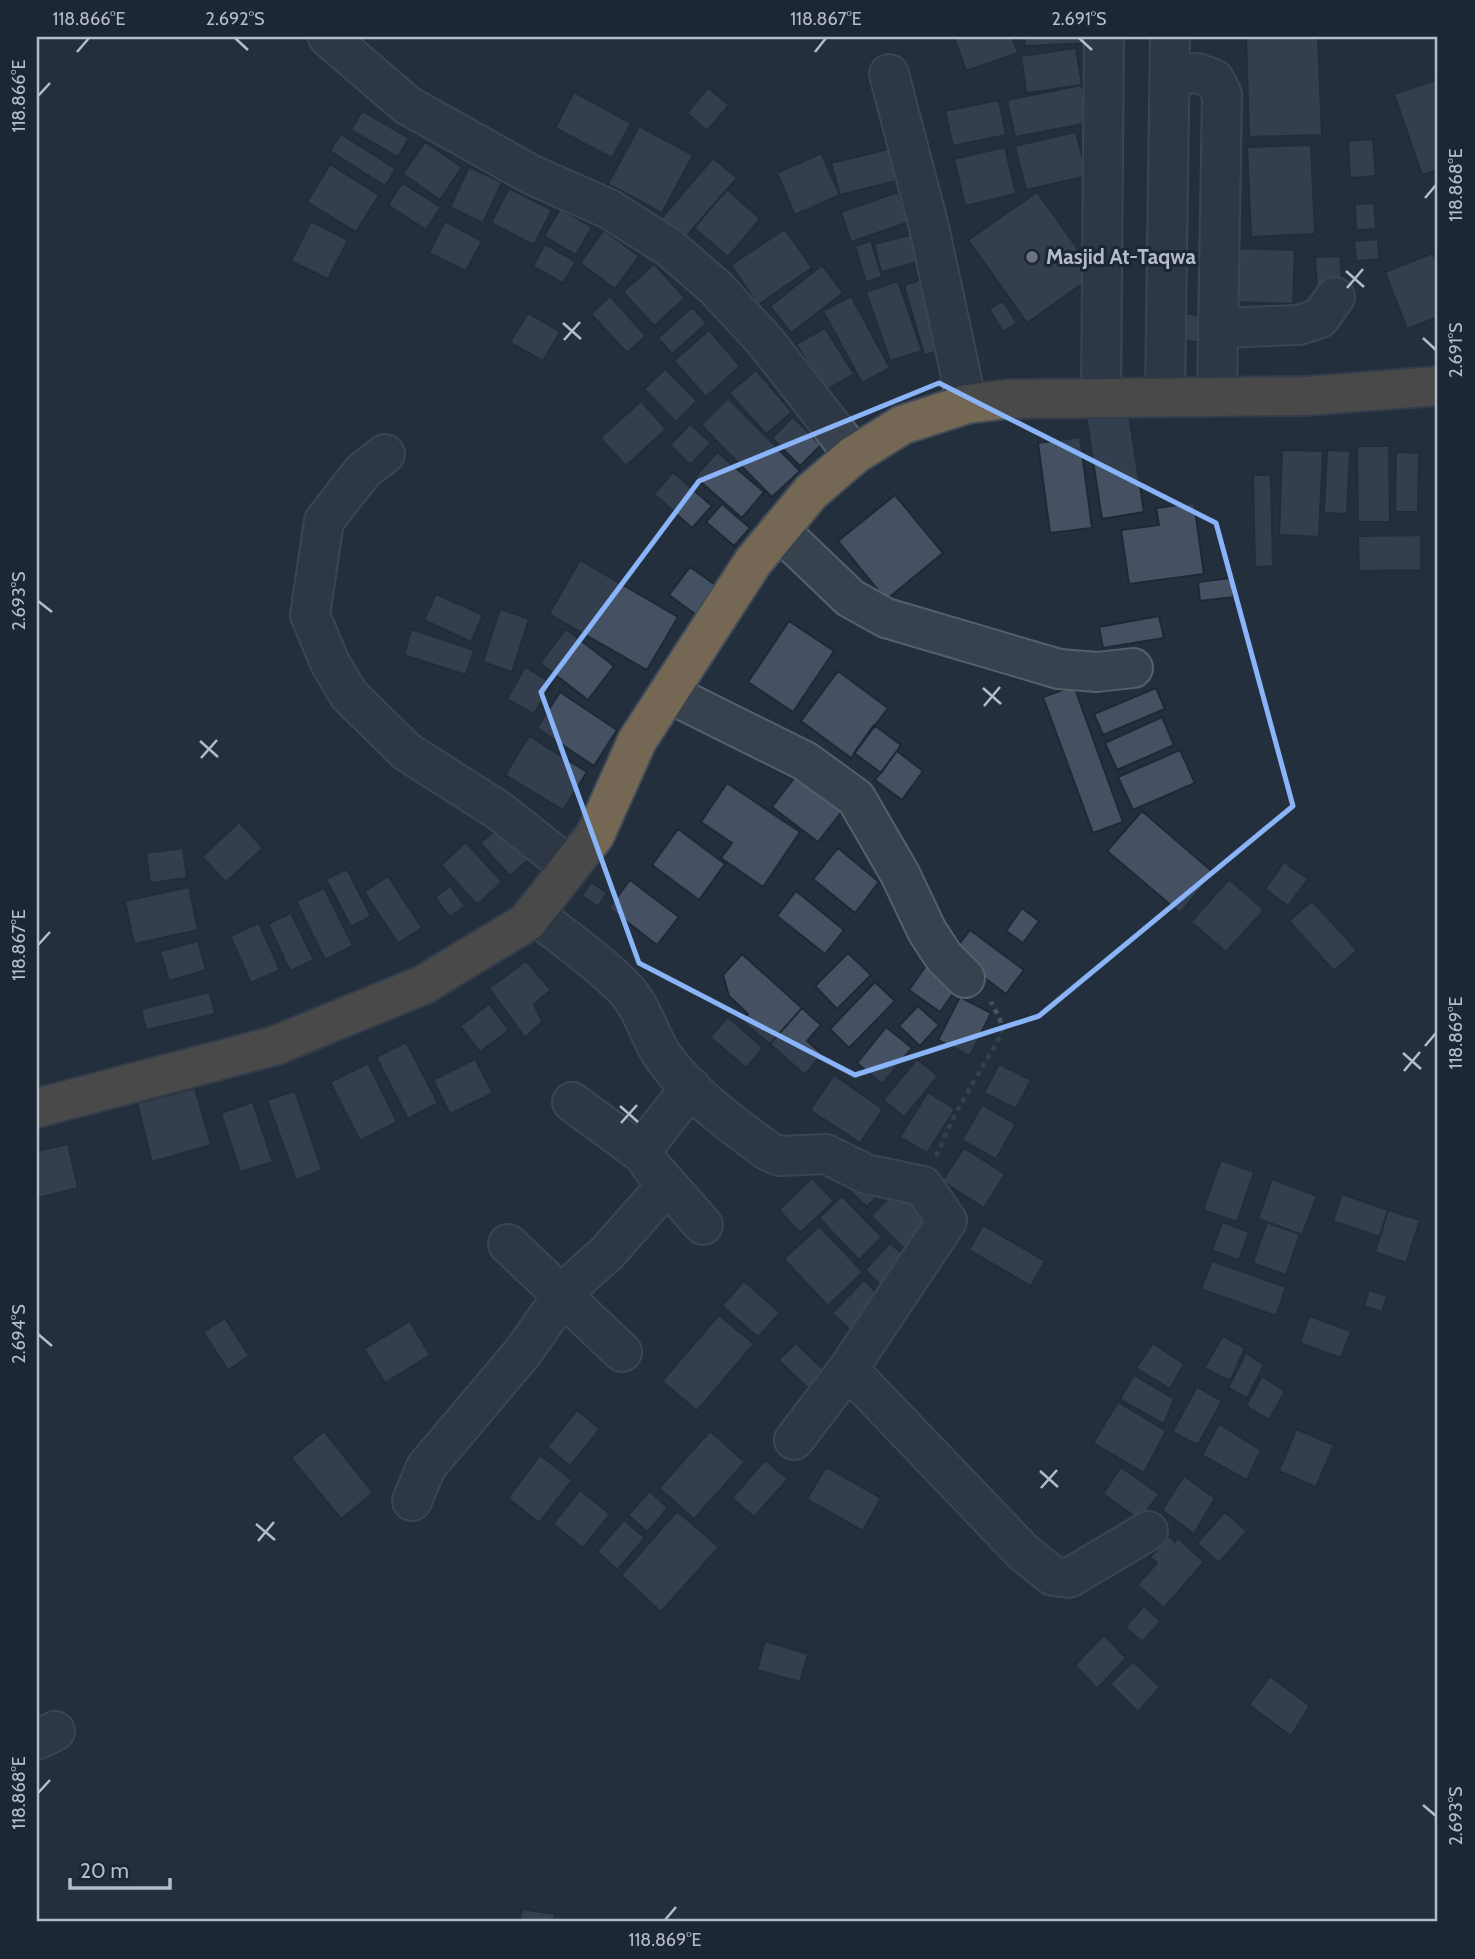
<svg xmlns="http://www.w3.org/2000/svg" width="1475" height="1959" font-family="Cabin,sans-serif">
  <rect width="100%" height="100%" fill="#242f3e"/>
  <path fill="#455162" stroke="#1f2835" stroke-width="2" d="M954,37H1012L1018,53L966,71Z
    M1024,37H1093V43L1025,46Z
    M1246,37H1318L1322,135L1249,137Z
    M1076,48L1082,85L1026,93L1021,56Z
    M1438,79V170L1422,175L1394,94Z
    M1082,85L1089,123L1015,137L1007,100Z
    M708,88L729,105L707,131L687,113Z
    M574,92L631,123L612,158L555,128Z
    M999,100L1006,135L953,146L945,111Z
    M362,111L409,138L398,157L351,130Z
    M639,126L693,155L662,213L608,184Z
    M1076,132L1087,176L1026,190L1015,146Z
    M341,134L396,169L385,186L330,151Z
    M1373,139L1376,176L1350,178L1348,141Z
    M425,142L462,167L440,200L403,174Z
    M1311,145L1315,234L1251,237L1247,147Z
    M901,146L909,178L840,195L831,163Z
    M1005,147L1016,194L965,206L954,159Z
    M821,153L840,195L795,215L777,173Z
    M713,158L737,178L683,240L660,220Z
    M330,164L379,195L356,232L307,202Z
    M469,167L502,182L483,223L450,207Z
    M402,183L441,207L426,230L388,205Z
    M509,188L552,210L534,245L491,223Z
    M727,189L760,219L728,257L694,228Z
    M898,192L909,222L851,242L841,212Z
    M1037,192L1096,274L1027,323L968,240Z
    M1374,203L1376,229L1356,230L1355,204Z
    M560,209L592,227L576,255L544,236Z
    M311,221L348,240L328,279L291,261Z
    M445,221L482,241L466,271L429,253Z
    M785,229L812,268L758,305L731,265Z
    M604,230L639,256L615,289L580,263Z
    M915,234L922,261L881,272L874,244Z
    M1378,239L1379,259L1356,261L1354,241Z
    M871,241L882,277L866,282L855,246Z
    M545,244L576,262L563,283L533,266Z
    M1229,248L1295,250L1293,304L1228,302Z
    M1433,253L1438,267V317L1407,329L1385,272Z
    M1340,256L1343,290L1317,292L1315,257Z
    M654,264L685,298L654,326L623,292Z
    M822,265L843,293L791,333L770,306Z
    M930,277L951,347L924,355L904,285Z
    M898,281L922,351L890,361L866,292Z
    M610,296L646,336L627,353L591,314Z
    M851,296L890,368L862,383L823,311Z
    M1003,301L1017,323L1003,332L989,309Z
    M692,307L707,323L672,354L658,338Z
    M528,313L560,332L543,361L510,342Z
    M1182,313L1206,316L1203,343L1179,340Z
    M825,328L854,374L825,391L796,344Z
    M709,330L740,366L706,397L674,361Z
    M665,369L697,401L676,422L644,389Z
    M756,370L792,412L766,434L729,393Z
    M728,398L800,471L772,497L701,425Z
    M641,401L666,429L626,466L600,438Z
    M1128,409L1144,512L1102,519L1086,415Z
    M793,417L821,445L800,466L772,438Z
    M690,424L711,443L690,465L670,445Z
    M1080,437L1092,528L1050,533L1038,443Z
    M1357,446H1389L1390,522H1358Z
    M1282,450L1323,451L1319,537L1279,535Z
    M1327,450L1350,451L1347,514L1324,513Z
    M717,452L764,492L742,518L695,477Z
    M1396,452L1419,453L1418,512H1395Z
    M673,472L712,506L692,528L654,494Z
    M1253,475H1271L1273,566L1255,567Z
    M895,495L943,553L886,600L838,541Z
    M1194,503L1204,574L1129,584L1121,530L1159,525L1156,508Z
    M722,504L750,528L734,546L706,522Z
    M1421,535V570L1359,571L1358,536Z
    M580,560L678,617L647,670L549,614Z
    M690,567L727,593L706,622L669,595Z
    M1231,578L1234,597L1200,601L1198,582Z
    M436,594L483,615L471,642L424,620Z
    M500,609L529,619L512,672L483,662Z
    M1159,616L1164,638L1103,648L1099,627Z
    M789,621L834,651L793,712L748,682Z
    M411,629L474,650L466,675L404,655Z
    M566,629L614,666L588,700L540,663Z
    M525,667L552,683L534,714L507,699Z
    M838,671L888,708L851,758L801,721Z
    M1074,686L1123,822L1093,833L1043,697Z
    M1156,688L1165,709L1103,735L1094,714Z
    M560,692L617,730L594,766L537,728Z
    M1162,717L1174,745L1117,770L1105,743Z
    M874,725L901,745L881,773L854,753Z
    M529,736L587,772L563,810L505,775Z
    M1180,750L1195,783L1133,810L1118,777Z
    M897,751L923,771L902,800L875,780Z
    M804,765L850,801L818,842L772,807Z
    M727,783L800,832L763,887L721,858L732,843L701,822Z
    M1142,811L1214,873L1180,913L1107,851Z
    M239,822L263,848L226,882L202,857Z
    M504,823L533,856L510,876L480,843Z
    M678,829L725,864L699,900L652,865Z
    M466,842L502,882L477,905L441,865Z
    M183,848L187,878L150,883L146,853Z
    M838,848L879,882L855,913L813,879Z
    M1284,862L1308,879L1288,906L1265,889Z
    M347,869L371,916L351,927L326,879Z
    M388,876L422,928L398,943L364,892Z
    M1229,879L1264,910L1226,952L1191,922Z
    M630,880L679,917L657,945L609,908Z
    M591,882L607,893L598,907L582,896Z
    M450,886L465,906L450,917L435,897Z
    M189,887L198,930L134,944L125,901Z
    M324,888L353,946L325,960L296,901Z
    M796,891L844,930L825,954L777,916Z
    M1312,901L1357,950L1334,971L1289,921Z
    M1022,908L1039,921L1023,943L1006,931Z
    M291,913L314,960L290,971L268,924Z
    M259,923L280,970L251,983L230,936Z
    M970,930L1024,970L1006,994L952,953Z
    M198,941L206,970L169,981L160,951Z
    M848,953L871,975L837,1009L815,986Z
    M742,954L802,1008L770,1044L743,1022L748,1014L729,996L723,975Z
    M526,961L551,990L534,1004L542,1022L525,1038L489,988Z
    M928,963L959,985L940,1012L909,990Z
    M875,982L895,1001L849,1048L830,1029Z
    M210,992L215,1014L146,1030L141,1009Z
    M960,997L991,1013L970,1056L938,1040Z
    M489,1004L509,1030L480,1052L460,1026Z
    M918,1006L939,1025L920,1046L899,1026Z
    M802,1008L821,1025L807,1041L822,1054L805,1075L770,1044Z
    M728,1017L763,1048L746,1068L710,1037Z
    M886,1027L912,1048L882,1084L857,1063Z
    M406,1042L438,1103L408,1119L376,1057Z
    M475,1059L493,1093L450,1114L433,1080Z
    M917,1059L938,1076L904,1117L883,1100Z
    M368,1063L397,1122L360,1141L330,1082Z
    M999,1064L1031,1080L1016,1109L984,1093Z
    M834,1075L883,1109L860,1143L810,1110Z
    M195,1088L211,1145L152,1162L137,1103Z
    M295,1091L322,1170L296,1180L267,1100Z
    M928,1092L955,1109L927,1153L900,1137Z
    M253,1102L273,1162L240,1172L221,1113Z
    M982,1105L1016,1124L996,1159L962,1140Z
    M68,1144L78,1188L37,1198V1151Z
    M964,1148L1005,1174L984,1208L942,1181Z
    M1221,1160L1254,1172L1237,1222L1203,1210Z
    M857,1175L878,1195L867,1207L846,1187Z
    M812,1178L834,1201L800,1233L779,1210Z
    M1272,1179L1317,1196L1302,1235L1258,1219Z
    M900,1186L937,1221L907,1252L871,1216Z
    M1342,1194L1388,1210L1380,1237L1333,1221Z
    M842,1196L882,1237L859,1260L819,1218Z
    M1388,1210L1420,1220L1406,1263L1375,1252Z
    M1222,1222L1249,1232L1239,1260L1212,1250Z
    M1267,1222L1300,1234L1286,1275L1253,1263Z
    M983,1225L1045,1261L1031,1286L969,1250Z
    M819,1226L863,1272L828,1306L784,1259Z
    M890,1243L910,1261L883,1288L865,1270Z
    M1212,1261L1286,1287L1276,1316L1201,1289Z
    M864,1280L883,1299L852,1332L832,1313Z
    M744,1281L780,1313L758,1337L722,1306Z
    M1369,1290L1387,1296L1382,1312L1364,1306Z
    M719,1315L754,1344L697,1411L662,1381Z
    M1309,1316L1351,1331L1341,1358L1300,1343Z
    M225,1318L249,1356L228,1370L203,1332Z
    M410,1321L430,1355L385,1383L364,1349Z
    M1223,1336L1245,1348L1230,1381L1204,1368Z
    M796,1343L829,1375L812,1392L778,1360Z
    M1153,1343L1184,1364L1170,1389L1136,1368Z
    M1246,1353L1264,1365L1247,1398L1228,1388Z
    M1134,1375L1174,1399L1164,1424L1120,1399Z
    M1262,1376L1285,1391L1269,1420L1246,1406Z
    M1197,1387L1222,1401L1198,1445L1172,1432Z
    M1118,1402L1166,1431L1144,1473L1093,1443Z
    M577,1410L600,1429L570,1466L547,1447Z
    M1219,1424L1261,1450L1247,1480L1202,1455Z
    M1296,1429L1334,1445L1316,1487L1279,1471Z
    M324,1431L373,1493L341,1519L291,1458Z
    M710,1431L745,1462L694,1519L659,1488Z
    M540,1455L572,1480L539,1523L508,1498Z
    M765,1460L788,1479L754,1517L732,1498Z
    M826,1467L881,1498L863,1531L807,1499Z
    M1121,1467L1159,1494L1140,1520L1103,1494Z
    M1184,1476L1215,1498L1194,1534L1162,1510Z
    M580,1490L610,1514L583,1548L553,1524Z
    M650,1491L668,1508L647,1532L628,1515Z
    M677,1511L719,1547L661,1612L621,1575Z
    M1225,1512L1247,1531L1219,1563L1197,1543Z
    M624,1520L645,1538L617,1570L597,1551Z
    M1169,1536L1175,1542L1178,1538L1204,1562L1164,1608L1137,1585L1157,1563L1150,1557Z
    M1144,1606L1161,1621L1142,1642L1125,1627Z
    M1104,1635L1126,1658L1097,1689L1075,1665Z
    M765,1641L808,1654L800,1682L757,1670Z
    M1133,1661L1160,1687L1138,1712L1110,1684Z
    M1270,1676L1310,1706L1291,1736L1249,1705Z
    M522,1909L555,1914L554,1922H520Z"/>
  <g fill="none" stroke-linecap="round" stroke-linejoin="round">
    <g stroke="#565f6c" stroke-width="42">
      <path id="minor" d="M328,37L407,105L532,175L609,209L670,248L716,288L765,341L854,455
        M889,74L929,227L967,404
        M1170,76L1197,73L1214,79L1222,94L1217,396
        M1218,328L1299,325L1320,318L1335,297
        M1101,396L1104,37
        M1165,396L1170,37
        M385,454L363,471L324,521L310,615L330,663L349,695L407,752L498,810L570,867
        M779,530L850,598L886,618L1059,669L1097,672L1133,668
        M668,693L805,761L856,798L900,874L927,931L944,957L965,978
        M534,914C564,938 598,961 625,989C644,1009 649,1037 664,1058C691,1095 732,1124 768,1151L779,1156L826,1154L866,1174L923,1186L947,1221L848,1369L794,1440
        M572,1102L640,1152L691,1087
        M650,1165L703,1225
        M508,1244L622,1352
        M848,1369L1024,1553L1053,1576L1069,1578L1148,1531
        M412,1501L426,1467L523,1352L568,1288L607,1253L667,1185
        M37,1740L55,1731"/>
    </g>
    <g stroke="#434c59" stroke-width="42">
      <path id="highway" d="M37,1108L274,1046L423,985L527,922L595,835L637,741L753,562L811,492L854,455L902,425L967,404L1008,399L1306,396L1438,386"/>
    </g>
    <path stroke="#44595c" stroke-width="4.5" stroke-dasharray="5 5" stroke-linecap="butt" d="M936,1156L955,1114L1002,1033L1000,1019L991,1002"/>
    <use href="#minor" stroke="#38414e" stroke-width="38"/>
    <use href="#highway" stroke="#746855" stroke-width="38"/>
  </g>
  <path d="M0 0H1475V1959H0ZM939,383L1216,523L1293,806L1039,1016L855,1075L639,963L541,692L699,481Z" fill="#242f3e" fill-opacity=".55" fill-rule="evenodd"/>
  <path fill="none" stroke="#8ab4f8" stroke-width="5" stroke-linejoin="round" d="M939,383L1216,523L1293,806L1039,1016L855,1075L639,963L541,692L699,481Z"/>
  <path fill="none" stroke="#b4bcc9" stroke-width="2.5" d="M235,38L248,50M1079,38L1092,50M77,52L89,38M815,52L826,38M38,96L50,83M1425,198L1436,185M1346,271L1364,287M1347,288L1363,269M563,323L581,339M1423,338L1436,350M564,340L580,322M38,601L52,612M983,688L1001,704M984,706L1000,687M200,741L218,757M201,758L217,740M38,945L50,932M1425,1046L1436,1033M1403,1053L1421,1069M1404,1071L1420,1052M620,1106L638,1122M621,1123L637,1105M38,1334L52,1346M1040,1471L1058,1487M1041,1488L1057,1470M256,1524L275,1540M258,1541L274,1522M38,1793L50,1780M1423,1805L1436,1816M665,1920L676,1907"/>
  <circle fill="#6b7280" stroke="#1d2633" stroke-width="2.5" cx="1032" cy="257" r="7"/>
  <g text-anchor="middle" stroke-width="6" stroke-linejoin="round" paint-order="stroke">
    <g font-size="21" font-weight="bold" fill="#b4bcc9" stroke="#1d2633" text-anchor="start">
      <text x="1046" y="264">Masjid At-Taqwa</text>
    </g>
  </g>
  <rect width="1475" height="1959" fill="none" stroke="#1d2633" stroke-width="77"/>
  <path d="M70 1878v10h100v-10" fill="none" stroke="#b4bcc9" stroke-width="3.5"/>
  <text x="80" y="1878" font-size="21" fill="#b4bcc9" stroke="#1d2633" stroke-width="5" paint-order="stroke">20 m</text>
  <rect x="38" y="38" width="1398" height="1882" fill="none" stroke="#b4bcc9" stroke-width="2.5"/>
  <g font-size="18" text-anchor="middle" fill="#b4bcc9">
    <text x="89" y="25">118.866°E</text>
    <text x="235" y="25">2.692°S</text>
    <text x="826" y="25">118.867°E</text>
    <text x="1079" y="25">2.691°S</text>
    <text transform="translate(19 96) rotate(-90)" y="6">118.866°E</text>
    <text transform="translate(1456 185) rotate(-90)" y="6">118.868°E</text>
    <text transform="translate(1456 350) rotate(-90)" y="6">2.691°S</text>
    <text transform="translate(19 601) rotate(-90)" y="6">2.693°S</text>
    <text transform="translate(19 945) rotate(-90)" y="6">118.867°E</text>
    <text transform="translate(1456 1033) rotate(-90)" y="6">118.869°E</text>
    <text transform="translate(19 1334) rotate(-90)" y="6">2.694°S</text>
    <text transform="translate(19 1793) rotate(-90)" y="6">118.868°E</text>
    <text transform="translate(1456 1816) rotate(-90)" y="6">2.693°S</text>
    <text x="665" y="1946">118.869°E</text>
  </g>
</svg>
